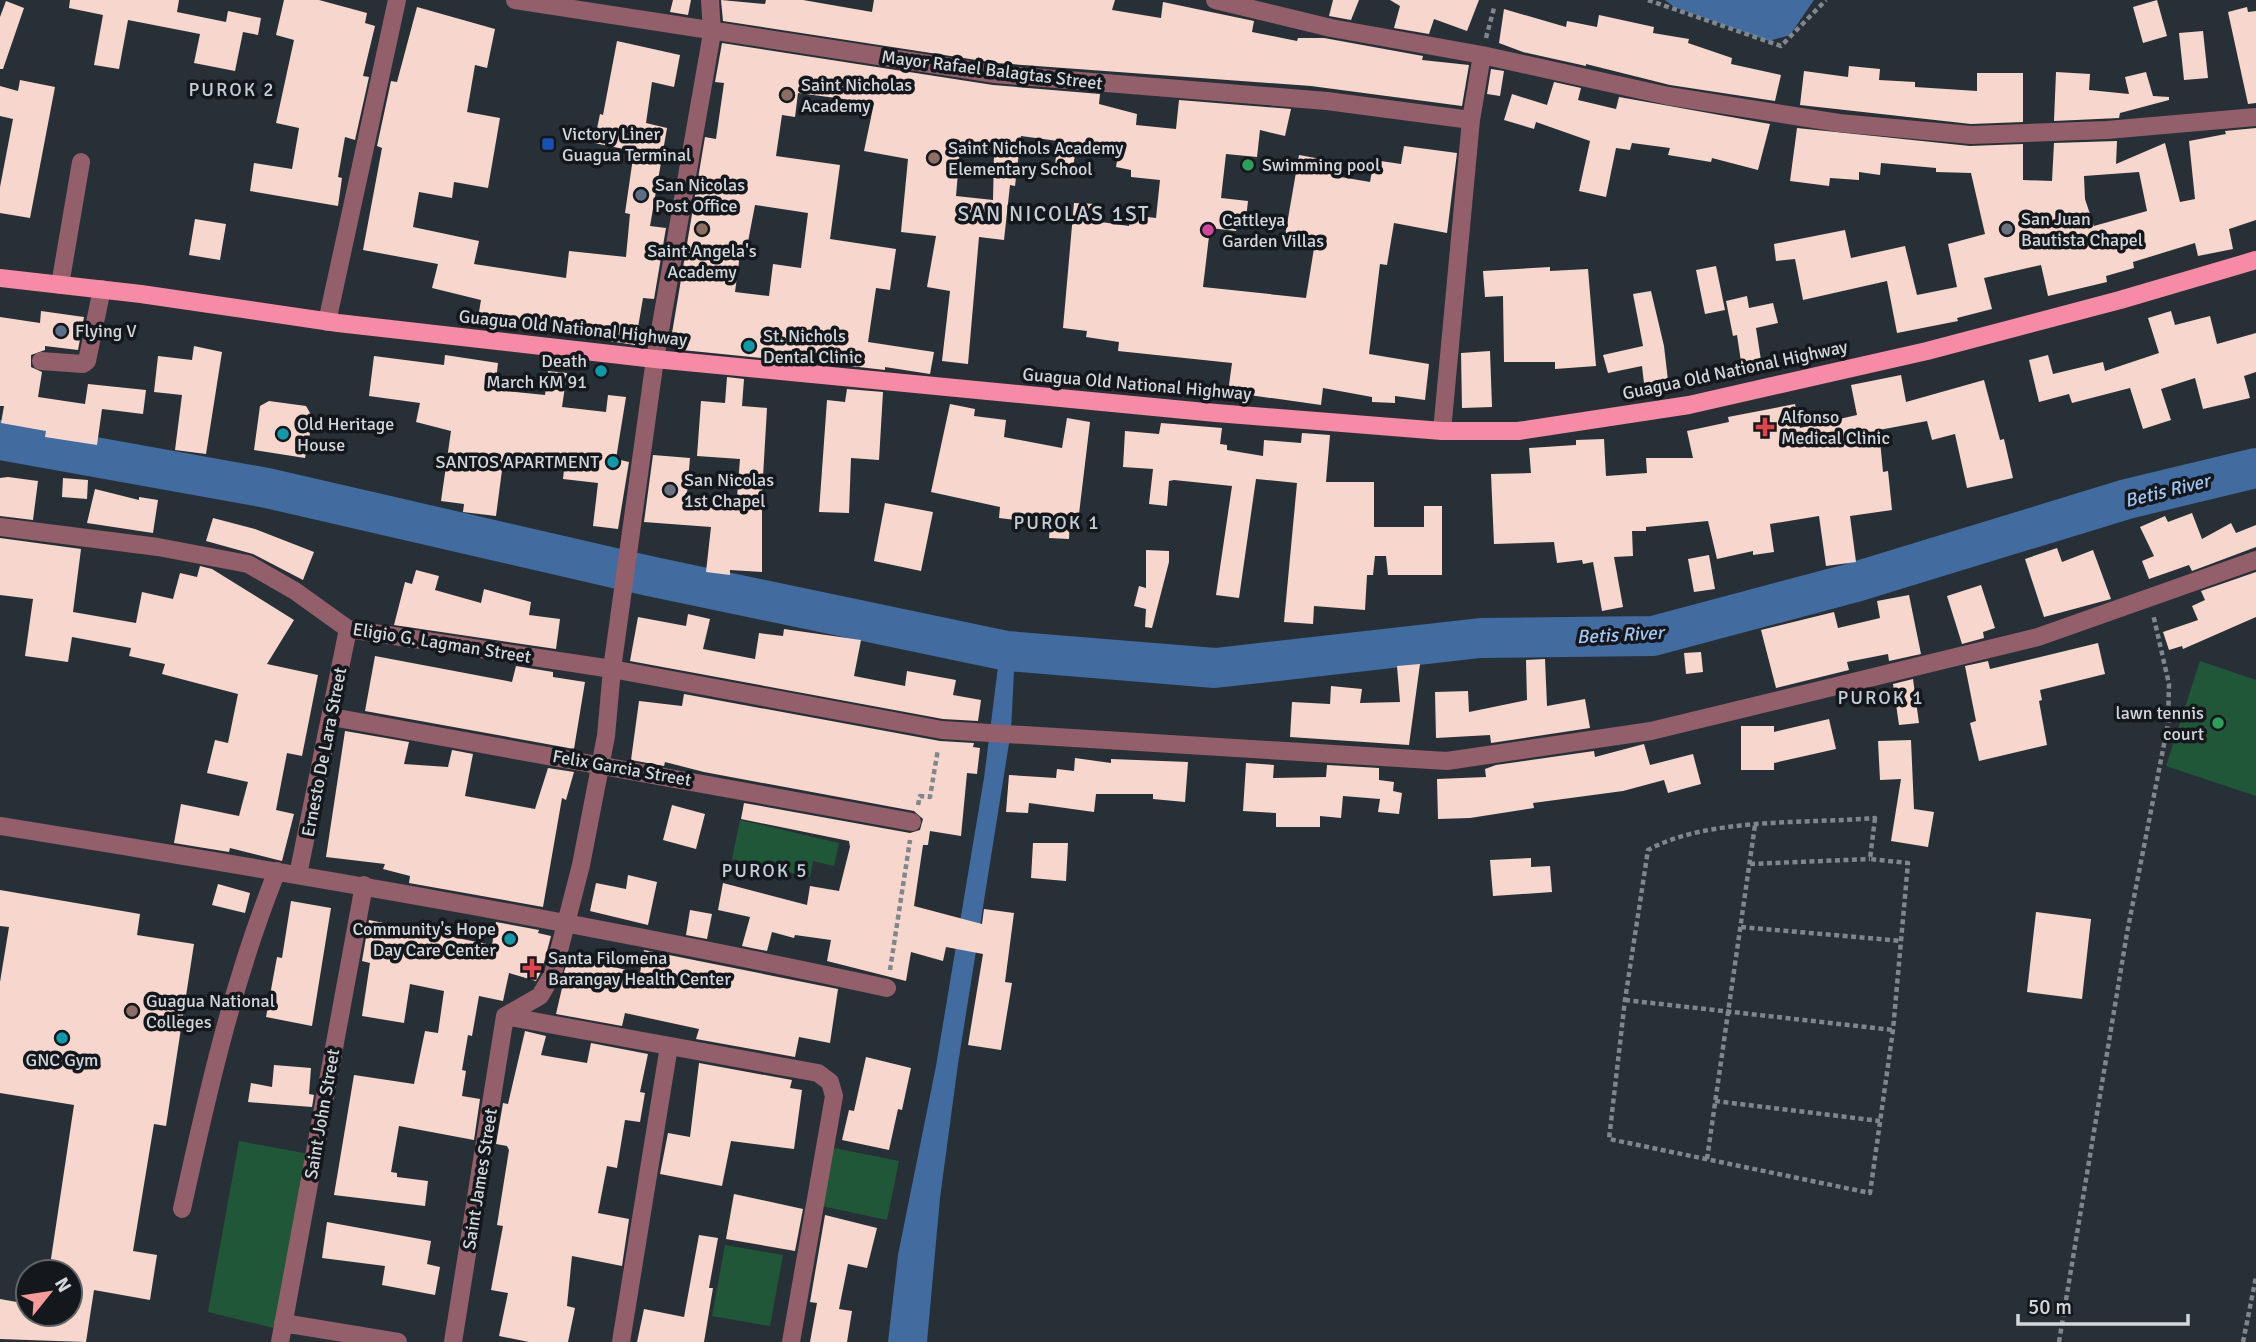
<svg xmlns="http://www.w3.org/2000/svg" width="2256" height="1342" font-family="Signika,sans-serif">
  <rect width="100%" height="100%" fill="#283037"/>
  <path fill="#215739" d="M2200,661L2256,680V796L2166,766Z
    M740,820L839,843L834,866L813,861L810,877L732,859Z
    M239,1141L309,1154L274,1328L208,1312Z
    M829,1147L899,1161L887,1220L817,1205Z
    M725,1245L783,1255L770,1326L712,1316Z"/>
  <path fill="#426ba0" d="M1665,0H1814L1790,35L1769,41L1674,7Z
    M1006,658L1014,671L1011,731L958,1064L940,1198L927,1342H888L898,1255L936,1066L984,778L998,667Z"/>
  <g fill="none" stroke-linecap="round" stroke-linejoin="round">
    <path stroke="#426ba0" stroke-width="40" d="M0,440L267,488L649,576L1007,651L1215,668L1480,638L1653,636L1852,583L2127,499L2256,468"/>
  </g>
  <path fill="#f7d7cd" fill-rule="evenodd" d="M70,0H179L177,12L226,22L228,11L261,18L258,35L243,32L235,71L194,63L200,34L128,20L119,69L94,65L103,15L69,8Z
    M284,0H319L367,13L365,23L375,26L363,76L369,77L355,140L345,137L338,177L342,178L338,206L250,191L254,163L292,169L299,128L276,123L294,40L276,35Z
    M673,0H691L688,15L670,12Z
    M721,0L765,4L766,0H803L872,12L874,0H1115L1112,10L1161,18L1163,2L1254,21L1252,32L1297,41L1298,38H1324L1423,56L1422,60L1469,65L1462,106L1311,86L996,63L723,21Z
    M1333,0H1359L1351,20L1329,16Z
    M1390,0H1479L1467,31L1434,19L1429,34L1394,28L1400,6Z
    M2157,0L2167,36L2143,43L2133,7Z
    M6,1L24,8L3,69H0V17Z
    M417,7L495,29L487,68L475,65L467,112L500,118L488,188L454,182L452,198L419,192L413,227L479,241L474,264L566,278L569,251L626,257L630,214L625,213L634,151L594,143L600,114L603,115L617,41L680,55L674,87L652,82L646,123L667,128L650,226L666,228L654,299L643,298L635,345L609,341L610,336L478,318L481,300L432,288L438,264L363,250L382,148L377,146L391,81L397,82Z
    M2247,7L2248,12L2256,11V103L2248,104L2228,12Z
    M1504,9L1566,27L1567,21L1597,27L1599,15L1654,27L1653,33L1689,39L1688,43L1732,58L1731,64L1781,75L1775,101L1670,85L1586,64V66L1523,52L1499,43Z
    M2203,31L2208,78L2184,80L2179,33Z
    M722,43L993,85L1100,94L1099,104L1137,114L1136,125L1176,129L1179,100L1291,109L1285,136L1260,130L1257,157L1226,154L1221,198L1248,201L1245,227L1237,226L1236,231L1210,228L1203,287L1306,298L1315,242L1285,236L1299,155L1337,162L1335,176L1370,182L1374,160L1401,164L1404,146L1457,153L1447,233L1394,223L1387,265L1380,264L1369,354L1429,364L1425,400L1395,396V403L1372,402V397L1323,388L1321,405L1228,392L1232,363L1118,351L1119,342L1086,337L1087,331L1063,328L1074,203L1096,204L1094,221L1129,226L1130,215L1156,218L1160,180L1131,177V170L1116,167L1118,155L1076,148L1072,174L1054,172L1058,141L1021,136L1015,186L1010,185L1004,240L979,237L968,364L942,361L950,291L927,287L936,236L901,232L908,159L864,151L874,103L798,93L795,117L782,115L776,156L840,165L830,239L896,249L890,290L876,288L868,342L934,352L930,374L885,367V370L850,366L851,359L792,349L791,361L682,350V347L670,345L705,137L716,139L724,83L715,82ZM960,149L994,155L993,200L956,196ZM755,205L808,213L801,268L773,264L769,296L735,292L741,246L747,247Z
    M1849,66L1880,69L1879,80L1915,82V87L1977,91V73H2023V122L1971,124L1800,105L1804,71L1848,77Z
    M1491,69L1504,71L1500,96L1487,94Z
    M2056,72L2090,74L2089,90L2129,94L2125,77L2146,72L2153,96L2169,97V100L2120,113L2119,118L2054,121Z
    M20,80L55,87L30,218L0,213V187L13,119L0,116V86L18,91Z
    M1554,82L1581,88L1578,100L1616,109L1619,97L1770,124L1758,170L1712,158L1711,162L1668,155L1670,148L1632,143L1630,150L1616,148L1606,197L1579,191L1590,141L1536,122L1534,129L1504,120L1512,94L1547,105Z
    M1797,128L1970,146L2023,144V180L2052,181L2054,143L2117,141L2116,164L2165,143L2180,202L2195,199L2189,141L2226,134L2225,131L2256,128V220L2229,229L2233,249L2198,256L2195,243L2133,262L2134,268L2106,276L2107,282L2048,296L2041,265L1984,278L1992,309L1957,318L1958,321L1897,333L1887,281L1803,300L1795,259L1776,261L1774,244L1845,230L1851,258L1905,246L1917,295L1957,287L1948,244L1985,234L1971,173L1936,172V168L1881,163L1880,175L1859,172V180L1830,178L1829,186L1790,181ZM2139,172L2147,211L2094,226L2085,199L2084,176Z
    M195,219L226,224L220,260L189,255Z
    M1716,266L1725,310L1705,314L1696,270Z
    M1550,267V271L1588,269L1596,366L1555,369V362H1504L1503,296L1485,297L1483,271Z
    M1651,291L1664,346L1669,389L1645,392L1642,366L1608,373L1603,355L1643,346L1633,294Z
    M1747,296L1749,308L1773,303L1778,323L1756,328L1763,373L1743,375L1737,335L1733,336L1726,301Z
    M41,311L84,317L78,350L45,346V350L31,355V367L42,372L38,397L85,404L88,384L146,390L143,414L102,409L97,445L45,437L46,431L1,423L4,406H0V317L40,323Z
    M2171,311L2175,325L2210,316L2217,344L2256,333V372L2244,376L2250,398L2203,409L2195,378L2161,389L2171,420L2143,429L2130,388L2072,403L2069,394L2039,402L2029,360L2048,355L2053,374L2103,362L2105,371L2159,353L2148,318Z
    M194,346L222,352L206,454L175,450L182,395L154,392L158,356L192,360Z
    M1490,351L1492,407L1462,408L1461,353Z
    M445,355L498,363L495,390L545,395L548,371L567,373L562,407L606,412L608,395L626,397L616,459L629,462L618,529L593,526L598,483L563,479L565,461L528,455V458L504,455L496,516L463,512L464,504L441,501L451,431L416,422L420,403L369,396L374,356L444,365Z
    M1901,375L1906,402L1984,380L2000,440L2004,439L2013,478L1967,488L1955,434L1932,440L1927,421L1879,430L1883,472L1888,471L1892,510L1850,516L1856,562L1826,566L1819,516L1770,524L1774,552L1753,555V551L1717,559L1708,521L1646,527V531H1632L1633,556L1614,557L1623,607L1602,611L1593,562L1583,564L1582,560L1557,563L1554,542L1494,544L1491,474L1531,473L1529,448L1576,445V440L1604,439L1606,476L1647,473L1646,458H1693L1687,431L1729,422L1728,417L1795,404L1800,428L1857,415L1851,385Z
    M727,377L744,379L742,406L767,408L762,494V572L730,570V575L706,572L711,527L644,522L653,455L690,458L686,505L736,510L740,459L697,456L701,401L725,403Z
    M847,389L883,392L879,460L851,458L849,513L819,512L827,400L845,402Z
    M269,401L306,406L313,418L305,458L254,450L260,406Z
    M950,404L975,409L974,416L1006,420L1004,437L1062,448L1067,418L1090,422L1079,514L1070,512L1069,539L1049,538L1050,524L999,518L1000,507L931,492Z
    M1161,423L1222,428L1220,444L1227,445V450L1263,456L1264,440L1301,443L1302,433L1330,435L1326,482H1374V527H1424V506H1442V575H1388L1386,556H1375L1373,575H1367L1365,610L1314,606L1313,624L1284,622L1297,483L1256,479L1239,598L1216,595L1232,486L1174,480L1169,481L1167,506L1149,504L1153,469L1123,467L1125,431L1159,434Z
    M8,477L38,481L33,520L0,516V478Z
    M63,478L88,480L87,499L62,497Z
    M95,489L139,500V497L158,500L153,533L87,523Z
    M885,503L933,512L921,571L874,561Z
    M2192,513L2202,539L2231,523L2236,533L2256,525V547L2192,571L2189,565L2149,579L2142,561L2154,556L2140,527L2165,516L2168,522Z
    M213,518L255,529L314,552L303,580L253,554L206,541Z
    M0,538L81,549L73,612L136,623L142,592L173,599L180,573L197,577L200,566L212,569L294,620L267,664L318,675L302,756L287,753L276,810L294,814L282,861L230,848L229,852L174,843L181,804L239,816L248,782L207,773L215,740L228,743L238,694L162,674L165,664L129,656L131,648L72,637L68,662L25,656L33,599L0,595Z
    M2057,548L2062,562L2093,550L2111,599L2044,617L2025,559Z
    M1146,550L1169,551V562L1152,628L1145,627L1146,609L1134,606L1139,586L1146,588Z
    M1709,555L1715,589L1694,592L1688,559Z
    M416,570L439,576L435,590L481,603L484,589L531,602L529,615L560,619L556,649L394,625L405,582L412,584Z
    M2256,572V617L2183,649L2182,646L2169,650L2163,632L2198,620L2192,606L2205,600L2201,591Z
    M1981,585L1995,628L1983,632L1984,638L1962,644L1947,596Z
    M1909,595L1921,654L1889,661L1888,654L1847,662L1849,670L1776,688L1761,630L1834,612L1838,628L1880,618L1877,601Z
    M688,614L710,619L703,649L755,659L759,633L783,636L784,629L861,640L854,676L905,686L907,671L956,680L953,695L981,700L978,721L943,719L630,661L638,617L686,626Z
    M2098,643L2105,674L2040,690L2042,700L2039,701L2047,745L1979,761L1970,723L1976,721L1965,666L1988,661L1990,669Z
    M1701,652L1703,672L1686,674L1684,653Z
    M375,656L512,682L516,666L553,672V677L585,682L574,749L365,711Z
    M1545,659L1547,706L1585,699L1590,728L1491,743L1490,735L1436,738L1435,692L1468,691L1469,712L1527,700L1526,660Z
    M1420,664L1409,745L1290,737L1292,702L1330,704L1331,686L1362,689L1360,703L1400,702L1397,666Z
    M1913,679L1919,723L1899,725L1893,684Z
    M684,694L940,741L974,743L973,747L980,748L977,774L967,773L961,836L930,831L928,845H923L914,906L982,924L984,909L1014,913L1005,982L1012,983L1001,1050L968,1045L983,954L946,947L943,961L911,952L906,981L827,961L831,940L795,935L794,938L772,932L767,951L742,946L750,917L718,910L723,883L807,905L810,886L839,891L850,847L849,841L741,819L744,803L910,833L920,830L923,819L914,811L704,772L665,762L664,766L631,760L639,701L682,706Z
    M1829,719L1836,749L1774,763V770H1741V726H1774V732Z
    M345,731L409,742L404,764L448,767L452,750L473,754L465,796L535,809L548,768L574,772L566,800L562,798L543,907L409,883L410,876L383,869L385,864L326,857Z
    M1911,740L1914,809L1934,812L1928,847L1891,841L1901,779L1880,780L1878,741Z
    M1644,744L1650,765L1693,754L1701,784L1668,793L1664,780L1623,791L1533,803L1534,808L1470,818L1438,819L1437,779L1486,777L1485,769L1496,765L1594,751L1595,757Z
    M1075,758L1111,763V759L1188,762L1185,802L1153,799V794H1096L1094,812L1029,803L1028,813L1006,812L1009,775L1056,778L1057,769L1074,771Z
    M1246,763L1274,765L1273,778L1326,777L1327,765L1379,768V780L1394,782L1393,791L1402,793L1399,814L1378,812L1380,799L1343,796L1341,818L1320,816V827H1276V813L1243,811Z
    M672,805L705,814L696,849L663,840Z
    M1033,843H1068L1066,881L1031,878Z
    M1531,858V867L1550,866L1552,892L1493,896L1490,860Z
    M628,875L657,882L648,925L590,911L596,883L626,889Z
    M218,884L250,893L245,913L212,905Z
    M0,890L140,914L137,935L194,944L166,1126L154,1124L133,1251L157,1255L150,1300L94,1290L86,1342L0,1339V1299L28,1304V1314H70V1272H49L74,1105L0,1093V982L9,927L0,926Z
    M291,901L331,908L312,1026L266,1017L277,957L282,958Z
    M690,910L712,914L707,939L686,935Z
    M2036,912L2091,919L2082,999L2027,992Z
    M369,920L492,945L496,922L539,930L538,933L551,936L542,970L536,981L509,973L503,1001L479,996L472,1036L468,1035L462,1070L466,1071L462,1096L480,1099L474,1140L399,1126L391,1172L397,1173V1177L428,1181L425,1206L334,1195L354,1075L414,1084L425,1031L438,1033L444,991L410,984L404,1023L362,1016L370,963L362,961Z
    M644,950L838,989L830,1043L799,1037L795,1057L696,1039L699,1029L625,1013L622,1026L556,1014L562,988L559,987L569,957L640,973Z
    M525,1031L546,1036L541,1055L587,1063L591,1043L648,1054L640,1092L645,1093L640,1122L625,1120L617,1168L607,1166L598,1213L629,1219L622,1266L572,1256L567,1306L575,1308L568,1342H529L499,1336L508,1293L491,1290L503,1226L497,1225L509,1150L507,1146L496,1144L503,1103L508,1104Z
    M866,1057L911,1068L902,1110L898,1109L889,1150L842,1140L849,1110L854,1111Z
    M699,1063L792,1080L790,1088L802,1090L794,1149L731,1141L722,1186L660,1174L668,1133L690,1137Z
    M274,1065L311,1068L309,1094L314,1095L312,1107L248,1102L251,1083L272,1087Z
    M734,1194L803,1209L795,1251L726,1239Z
    M825,1215L877,1228L867,1268L848,1264L839,1309L852,1311L847,1342H810L817,1303L810,1302Z
    M327,1222L431,1241L427,1264L440,1267L435,1295L382,1285L385,1266L322,1258Z
    M699,1235L718,1238L709,1288H713L704,1342H637L644,1309L684,1317Z"/>
  <g fill="none" stroke-linecap="round" stroke-linejoin="round">
    <path stroke="#7f868c" stroke-width="4.5" stroke-dasharray="5 3.5" stroke-linecap="butt" d="M1648,0L1781,46L1826,0
      M1486,38L1494,8
      M918,805L920,796L930,797L938,749
      M1875,818L1870,859L1908,863L1893,1030L1870,1193L1609,1139L1625,1000L1648,850C1708,817 1806,824 1875,818Z
      M1750,864L1870,859
      M1741,927L1902,941
      M890,970L910,840
      M1625,1000L1893,1030
      M1715,1101L1880,1121
      M1707,1159L1755,825
      M2059,1342L2127,933L2168,724L2169,684L2153,614
      M2243,1342L2256,1277"/>
    <path stroke="#935f6b" stroke-width="18" d="M515,0L995,74L1327,101L1471,120
      M1215,0L1331,28L1482,55L1668,96L1839,123L1971,135L2107,130L2256,117
      M60,285L81,162
      M327,322L397,0
      M41,361L83,364L87,361L102,289
      M1442,431L1471,120L1482,55
      M0,527L158,547L248,564L295,591L348,629L612,669L942,730L1447,761L1651,731L2038,637L2256,560
      M332,717L912,822
      M0,826C297,874 593,924 887,988
      M298,875L348,629
      M505,1016L540,996L553,974L581,865L606,736L612,669L655,359L712,33L710,0
      M505,1016L818,1073L830,1082L834,1096L791,1342
      M182,1209C207,1095 233,980 277,871
      M283,1323L398,1342
      M280,1342L364,885
      M453,1342L505,1016
      M621,1342L669,1046"/>
    <path stroke="#f78ba6" stroke-width="18" d="M0,278L141,294L338,323L655,359L1216,413L1442,431H1518L1689,405L1927,351L2120,300L2256,260"/>
  </g>
  <g fill="#8d6e63" stroke="#14171b" stroke-width="2.5">
    <circle cx="787" cy="95" r="7"/>
    <circle cx="934" cy="158" r="7"/>
    <circle cx="702" cy="229" r="7"/>
    <circle cx="132" cy="1011" r="7"/>
  </g>
  <rect fill="#1a4fb4" stroke="#14171b" stroke-width="2.5" x="541" y="137" width="14" height="14" rx="3.5"/>
  <g fill="#2e9e5b" stroke="#14171b" stroke-width="2.5">
    <circle cx="1248" cy="165" r="7"/>
    <circle cx="2218" cy="723" r="7"/>
  </g>
  <g fill="#5c6f8a" stroke="#14171b" stroke-width="2.5">
    <circle cx="641" cy="195" r="7"/>
    <circle cx="61" cy="331" r="7"/>
  </g>
  <g fill="#6b7280" stroke="#14171b" stroke-width="2.5">
    <circle cx="2007" cy="229" r="7"/>
    <circle cx="670" cy="490" r="7"/>
  </g>
  <circle fill="#d1479c" stroke="#14171b" stroke-width="2.5" cx="1208" cy="230" r="7"/>
  <g fill="#0f9aa8" stroke="#14171b" stroke-width="2.5">
    <circle cx="749" cy="346" r="7"/>
    <circle cx="601" cy="371" r="7"/>
    <circle cx="283" cy="434" r="7"/>
    <circle cx="613" cy="462" r="7"/>
    <circle cx="510" cy="939" r="7"/>
    <circle cx="62" cy="1038" r="7"/>
  </g>
  <g fill="#e0444e" stroke="#14171b" stroke-width="2.5">
    <path d="M1761.5 416.5h7v7h7v7h-7v7h-7v-7h-7v-7h7z"/>
    <path d="M528.5 957.5h7v7h7v7h-7v7h-7v-7h-7v-7h7z"/>
  </g>
  <g text-anchor="middle" stroke-width="7" stroke-linejoin="round" paint-order="stroke">
    <g font-size="18" fill="#d2d7dc" stroke="#14171b">
      <text transform="translate(992 70) rotate(7)" y="6">Mayor Rafael Balagtas Street</text>
      <text transform="translate(573 328) rotate(6)" y="6">Guagua Old National Highway</text>
      <text transform="translate(1735 370) rotate(-12)" y="6">Guagua Old National Highway</text>
      <text transform="translate(1137 384) rotate(5)" y="6">Guagua Old National Highway</text>
      <text transform="translate(442 643) rotate(9)" y="6">Eligio G. Lagman Street</text>
      <text transform="translate(324 752) rotate(-79)" y="6">Ernesto De Lara Street</text>
      <text transform="translate(622 768) rotate(10)" y="6">Felix Garcia Street</text>
      <text transform="translate(322 1114) rotate(-80)" y="6">Saint John Street</text>
      <text transform="translate(480 1179) rotate(-81)" y="6">Saint James Street</text>
    </g>
    <g font-size="18" fill="#d2d7dc" stroke="#14171b" text-anchor="start">
      <text x="801" y="91">Saint Nicholas<tspan x="801" dy="21">Academy</tspan></text>
      <text x="562" y="140">Victory Liner<tspan x="562" dy="21">Guagua Terminal</tspan></text>
      <text x="948" y="154">Saint Nichols Academy<tspan x="948" dy="21">Elementary School</tspan></text>
      <text x="1262" y="171">Swimming pool</text>
      <text x="655" y="191">San Nicolas<tspan x="655" dy="21">Post Office</tspan></text>
      <text x="2021" y="225">San Juan<tspan x="2021" dy="21">Bautista Chapel</tspan></text>
      <text x="1222" y="226">Cattleya<tspan x="1222" dy="21">Garden Villas</tspan></text>
      <text x="702" y="257" text-anchor="middle">Saint Angela's<tspan x="702" dy="21">Academy</tspan></text>
      <text x="75" y="337">Flying V</text>
      <text x="763" y="342">St. Nichols<tspan x="763" dy="21">Dental Clinic</tspan></text>
      <text x="587" y="367" text-anchor="end">Death<tspan x="587" dy="21">March KM 91</tspan></text>
      <text x="1781" y="423">Alfonso<tspan x="1781" dy="21">Medical Clinic</tspan></text>
      <text x="297" y="430">Old Heritage<tspan x="297" dy="21">House</tspan></text>
      <text x="599" y="468" text-anchor="end">SANTOS APARTMENT</text>
      <text x="684" y="486">San Nicolas<tspan x="684" dy="21">1st Chapel</tspan></text>
      <text x="2204" y="719" text-anchor="end">lawn tennis<tspan x="2204" dy="21">court</tspan></text>
      <text x="496" y="935" text-anchor="end">Community's Hope<tspan x="496" dy="21">Day Care Center</tspan></text>
      <text x="548" y="964">Santa Filomena<tspan x="548" dy="21">Barangay Health Center</tspan></text>
      <text x="146" y="1007">Guagua National<tspan x="146" dy="21">Colleges</tspan></text>
      <text x="62" y="1066" text-anchor="middle">GNC Gym</text>
    </g>
    <g font-size="19" letter-spacing="2" fill="#c4ced7" stroke="#14171b">
      <text x="232" y="96">PUROK 2</text>
      <text x="1057" y="529">PUROK 1</text>
      <text x="1881" y="704">PUROK 1</text>
      <text x="765" y="877">PUROK 5</text>
    </g>
    <g font-size="19" font-style="italic" fill="#a2c6f3" stroke="#14171b">
      <text transform="translate(2167 490) rotate(-14)" y="7">Betis River</text>
      <text transform="translate(1620 634) rotate(-3)" y="7">Betis River</text>
    </g>
    <g font-size="21" letter-spacing="2" fill="#c4ced7" stroke="#14171b">
      <text x="1054" y="221">SAN NICOLAS 1ST</text>
    </g>
  </g>
  <g transform="translate(49 1293) rotate(60)"><circle r="33" fill="#14171b" stroke="#606468" stroke-width="2"/>
  <path d="M0-5L12 26L0 18L-12 26Z" fill="#f59b9a"/>
  <text y="-10" font-size="19" font-weight="bold" text-anchor="middle" fill="#d2d7dc">N</text>
  </g>
  <path d="M2018 1314v10h170v-10" fill="none" stroke="#d2d7dc" stroke-width="3.5"/>
  <text x="2028" y="1314" font-size="21" fill="#d2d7dc" stroke="#14171b" stroke-width="5" paint-order="stroke">50 m</text>
</svg>
